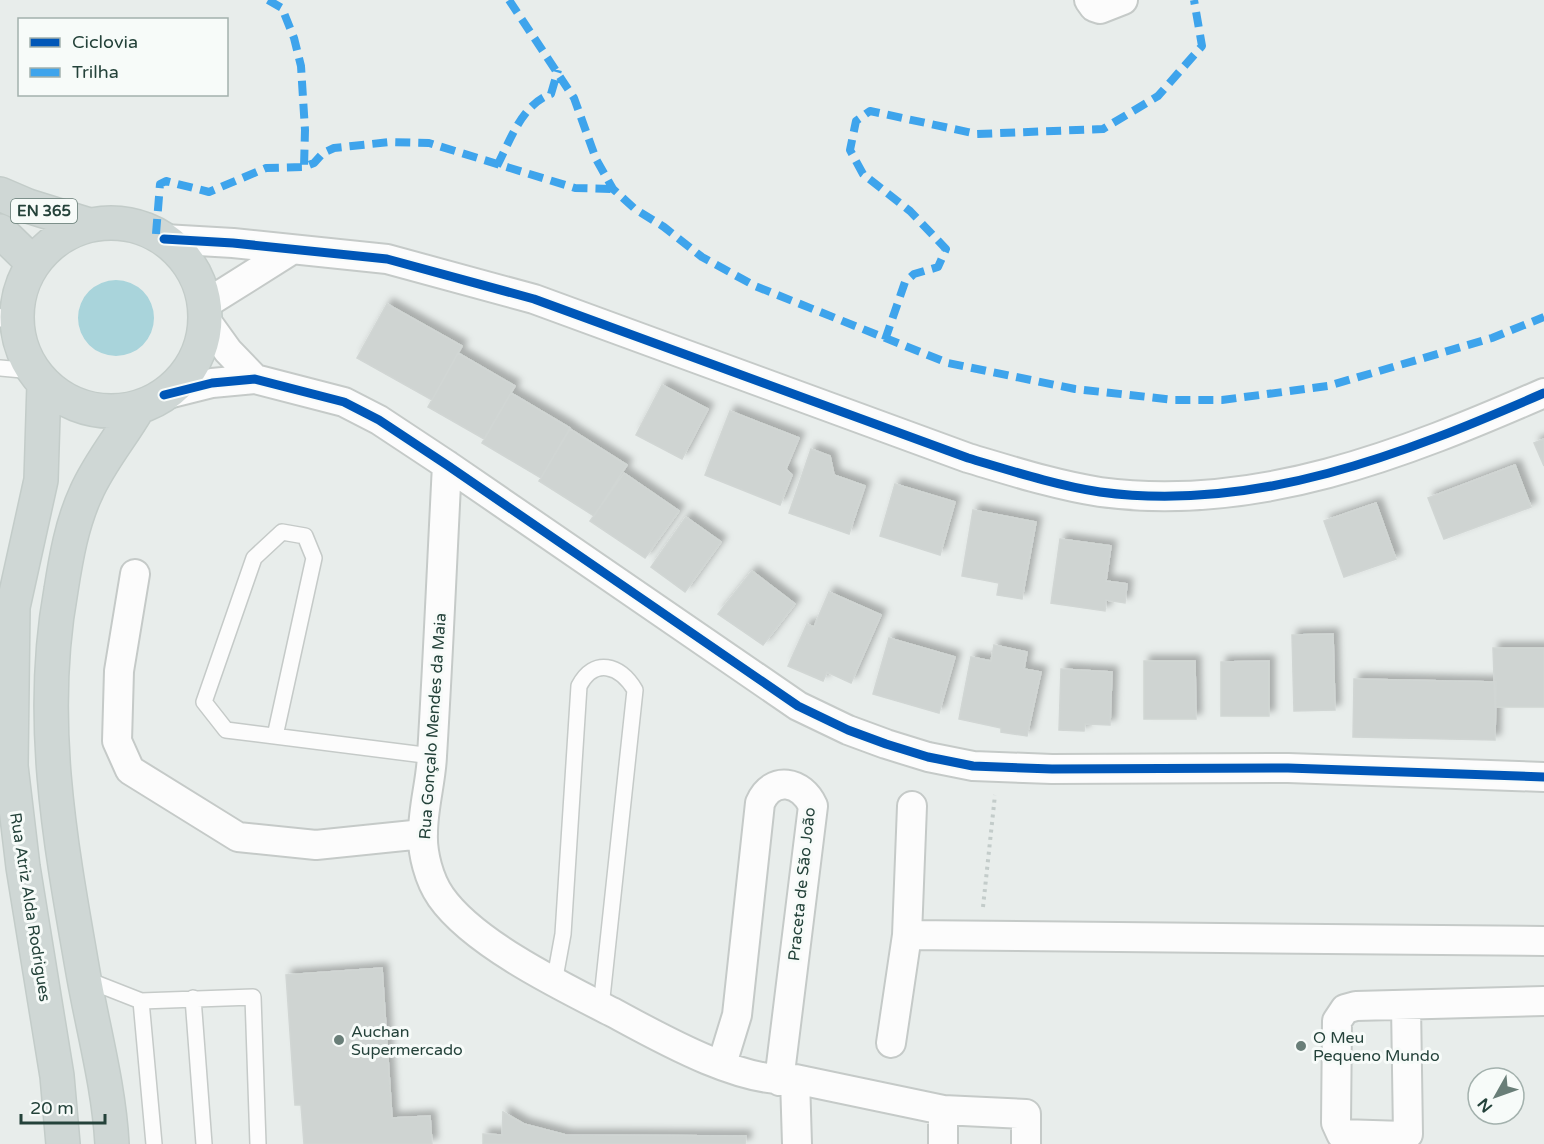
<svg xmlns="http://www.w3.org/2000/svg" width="1544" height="1144" font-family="'Varela Round',sans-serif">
  <defs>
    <filter id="shadow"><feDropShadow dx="5.5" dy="-5.5" stdDeviation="3" flood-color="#0004"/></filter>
  </defs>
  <rect width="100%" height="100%" fill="#e8edeb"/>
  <path fill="#a9d4db" d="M78 318a38 38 0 1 1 76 0a38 38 0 1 1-76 0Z"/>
  <path fill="#cfd4d2" stroke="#d1d6d4" stroke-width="1.5" filter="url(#shadow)" d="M387,304L462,346L432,400L357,358Z
    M458,353L515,386L484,439L428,407Z
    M662,385L708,409L682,459L636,435Z
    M511,393L570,428L541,478L482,443Z
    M730,411L799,438L786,469L792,475L780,505L705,475Z
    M570,429L627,465L594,516L539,481Z
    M1544,439V466L1534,443Z
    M811,449L830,456L834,475L865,486L849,534L789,513Z
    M1515,465L1531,507L1444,539L1428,498Z
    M624,473L679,511L645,558L590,521Z
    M895,484L955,502L940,555L880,536Z
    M1376,503L1396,559L1344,577L1324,521Z
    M973,510L1036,522L1022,599L997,595L999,583L962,576Z
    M686,517L721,542L685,592L651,567Z
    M1060,539L1111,546L1106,581L1127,584L1125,603L1106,600L1105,611L1051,603Z
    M752,571L795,604L763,645L718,614Z
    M829,592L881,615L851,683L827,672L823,681L788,666L807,624L814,627Z
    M1333,634L1335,710L1294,711L1292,635Z
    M889,638L955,657L939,713L873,694Z
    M994,645L1027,652L1024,669L1041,672L1027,736L1001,732V728L959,719L971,657L991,661Z
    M1493,648H1544V707H1495Z
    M1144,661H1195L1196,719H1144Z
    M1269,661V716H1221V662Z
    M1061,669L1112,672L1110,725L1085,724L1084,731L1059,730Z
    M1354,679L1496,682L1495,740L1353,737Z
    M382,968L392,1118L430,1116L432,1144H304L301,1105H295L286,975Z
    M503,1112L524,1124L566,1135L746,1136L745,1144H483V1134L502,1135Z"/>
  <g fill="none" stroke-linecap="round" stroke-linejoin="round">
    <g stroke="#c5cac8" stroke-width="18">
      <path id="lane" d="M0,319L17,306
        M0,368L33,371
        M275,736L314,558L305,536L282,532L254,558L204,702L226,730L432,756
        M85,979L141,1001L253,997L258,1144
        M554,983L563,934L579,686C594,657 620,665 635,690L601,1007
        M193,998L204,1144
        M141,1001L154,1144"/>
    </g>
    <g stroke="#c5cac8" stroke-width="32">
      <path id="street" d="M1089,0L1094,7L1100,9L1123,0
        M164,239L233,243L387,259L534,299L968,458C1012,471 1055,485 1100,492C1256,513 1404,454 1544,393
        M204,305L290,251
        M205,319L228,351L255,379
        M164,395L212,383L255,379L344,402L379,420L447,465L798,706L848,730L886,744L928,757L973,766L1052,769L1288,768L1544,777
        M447,465C442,562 438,659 432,756C431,781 423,807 423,833C422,853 429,880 441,897C474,944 563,987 614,1013C660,1038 743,1085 795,1079L943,1110V1144
        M135,574L119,671L117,741L130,770L238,837L316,845L423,834
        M907,935L912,806
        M1406,1005L1408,1134L1404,1136L1341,1134L1336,1123L1337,1021L1345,1009L1356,1006L1544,1001
        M891,1043L907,935L1544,941
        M722,1064L737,1015L760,803C772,775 802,781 813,806L779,1081
        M795,1079L797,1144
        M943,1110L1026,1114V1144"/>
    </g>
    <g stroke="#c3ccc9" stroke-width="36">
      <path id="primary" d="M0,194L28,206L89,225
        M17 317a94 94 0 1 1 188 0a94 94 0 1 1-188 0Z
        M0,231L33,263
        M44,383L41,480L13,607L11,766L23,867L57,1076L63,1144
        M112,1144C109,1088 94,1033 84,978C61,847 37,722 61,590C66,558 72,523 86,493C99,463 122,436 138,408"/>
    </g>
    <path stroke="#c3ccca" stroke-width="4" stroke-dasharray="3 4.5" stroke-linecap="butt" d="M983,907L995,795"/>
    <use href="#lane" stroke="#fcfcfc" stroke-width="15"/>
    <use href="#street" stroke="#fcfcfc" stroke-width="28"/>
    <use href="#primary" stroke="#cfd7d5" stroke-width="33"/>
    <path stroke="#3ea4ec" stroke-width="8" stroke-dasharray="15 8" stroke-linecap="butt" d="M268,0L282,8L294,38L301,66L305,130L304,167
      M509,0L574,98L596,159L613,189L635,209L664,227L702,257L755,286L948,363L1075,389L1175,400H1222L1328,386L1492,338L1544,317
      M497,166C510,141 522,104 551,94L558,70
      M156,234L160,184L166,181L209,192L266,168L304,167L314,163L323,153L334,148L390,142L429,143L575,188L613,189
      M885,340L905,282L914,274L938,267L946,249L910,211L863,174L850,150L856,121L870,111L977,134L1103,129L1158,96L1202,46L1194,0"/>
    <g stroke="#f7fbf9" stroke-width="13">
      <path id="cycleway" d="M164,239L233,243L387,259L534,299L968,458C1012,471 1055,485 1100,492C1256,513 1404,454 1544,393
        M164,395L212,383L255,379L344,402L379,420L447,465L798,706L848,730L886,744L928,757L973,766L1052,769L1288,768L1544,777"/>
    </g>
    <use href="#cycleway" stroke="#0057b8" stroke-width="9"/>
  </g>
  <g fill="#697e78" stroke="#f7fbf9" stroke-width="2">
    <circle cx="339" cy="1040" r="6"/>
    <circle cx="1301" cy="1046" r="6"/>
  </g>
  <g text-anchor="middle" stroke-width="6" stroke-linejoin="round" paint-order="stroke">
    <rect fill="#f7fbf9" stroke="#637a73" stroke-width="1.5" x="11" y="199" width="66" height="24" rx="4.5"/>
    <g font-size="15" font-weight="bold" fill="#24423a">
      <text x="44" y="216">EN 365</text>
    </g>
    <g font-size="16" fill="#24423a" stroke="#f7fbf9">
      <text transform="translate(432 726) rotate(-86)" y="6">Rua Gonçalo Mendes da Maia</text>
      <text transform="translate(801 884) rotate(-84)" y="6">Praceta de São João</text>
      <text transform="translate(31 907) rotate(81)" y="6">Rua Atriz Alda Rodrigues</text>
    </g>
    <g font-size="16" fill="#24423a" stroke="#f7fbf9" text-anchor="start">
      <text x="351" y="1037">Auchan<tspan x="351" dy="18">Supermercado</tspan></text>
      <text x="1313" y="1043">O Meu<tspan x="1313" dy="18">Pequeno Mundo</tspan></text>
    </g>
  </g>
  <rect x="18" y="18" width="210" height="78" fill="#f7fbf9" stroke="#a3b1ad" stroke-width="1.5"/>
  <rect x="30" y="38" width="30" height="9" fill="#0057b8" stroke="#a3b1ad" stroke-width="1.5"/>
  <text x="72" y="48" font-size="18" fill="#24423a">Ciclovia</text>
  <rect x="30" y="68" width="30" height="9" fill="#3ea4ec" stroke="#a3b1ad" stroke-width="1.5"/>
  <text x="72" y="78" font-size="18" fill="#24423a">Trilha</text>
  <g transform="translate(1496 1096) rotate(230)"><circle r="28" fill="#f7fbf9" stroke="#a3b1ad" stroke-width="1.5"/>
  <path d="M0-4.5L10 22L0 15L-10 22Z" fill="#697e78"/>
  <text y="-9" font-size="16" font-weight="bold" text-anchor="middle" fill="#24423a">N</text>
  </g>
  <path d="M21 1114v9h84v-9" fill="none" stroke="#24423a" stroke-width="3"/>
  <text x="30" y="1114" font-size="18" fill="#24423a" stroke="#f7fbf9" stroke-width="4.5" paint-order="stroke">20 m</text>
</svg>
